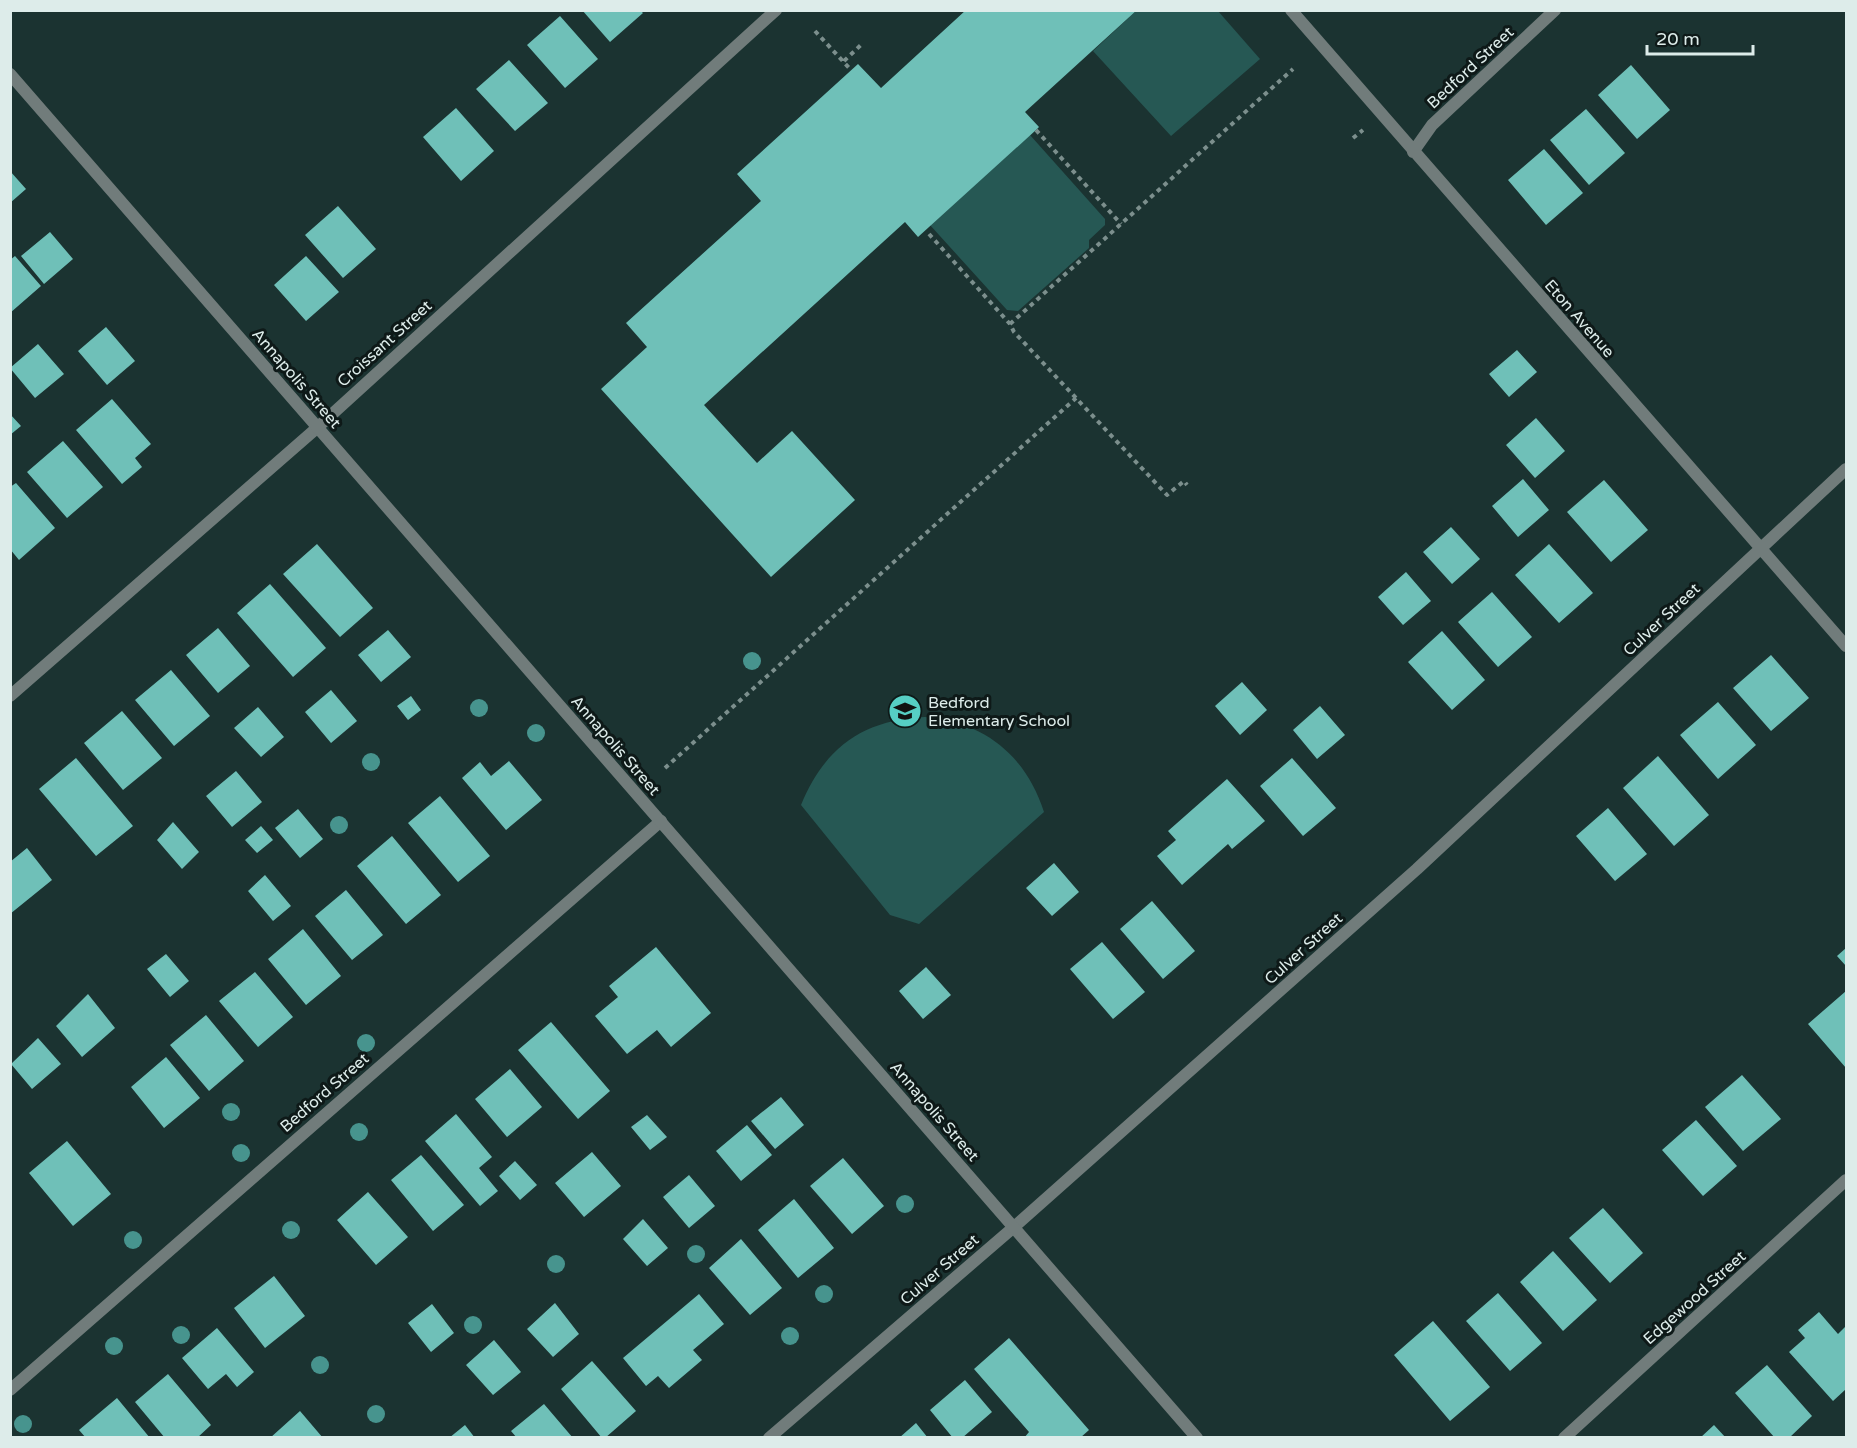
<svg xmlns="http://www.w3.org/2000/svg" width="1857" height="1448" font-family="'Varela Round',sans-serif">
  <rect width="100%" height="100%" fill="#1b3331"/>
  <path fill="#265854" d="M1137,10L1218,11L1260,59L1171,136L1093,51Z
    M1030,135L1105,219V225L1089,240V248L1018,311L1007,310L930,225Z
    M925,717C985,722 1026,756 1044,812L919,924L890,915L801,805C825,747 863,720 925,717Z"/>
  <path fill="#6fc0b8" d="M582,10H640L643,13L610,42Z
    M966,10H1137L1025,112L1039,127L1036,130L918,237L905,222L704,405L757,463L792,431L855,500L771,577L601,389L647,347L626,323L761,201L737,174L858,64L881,88Z
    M560,16L598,59L565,88L527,45Z
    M509,60L548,103L515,131L476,89Z
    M1631,65L1670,110L1637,139L1598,95Z
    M456,108L494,151L461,181L423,137Z
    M1586,109L1625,153L1589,185L1550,140Z
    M1544,149L1583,193L1546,225L1508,180Z
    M10,171L26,189L10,203Z
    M338,206L376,249L343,278L305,235Z
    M50,232L73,259L44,284L21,256Z
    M15,256L41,286L10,313V260Z
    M306,256L339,292L306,321L274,285Z
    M106,327L135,361L107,385L78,351Z
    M38,344L64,374L35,398L10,368Z
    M1517,350L1537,372L1509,397L1489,374Z
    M112,399L151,444L135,458L142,467L122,484L76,430Z
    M10,414L21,426L10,435Z
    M1536,418L1565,451L1535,478L1506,445Z
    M63,441L103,487L67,518L27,472Z
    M1523,479L1549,510L1518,537L1492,506Z
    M1604,480L1648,530L1611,562L1567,512Z
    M16,483L55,528L19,560L10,549V487Z
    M1451,527L1480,559L1452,584L1423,552Z
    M317,544L373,608L340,637L283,574Z
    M1549,544L1593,593L1559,623L1515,575Z
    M1406,572L1431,601L1403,625L1378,597Z
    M270,584L326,648L293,677L237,613Z
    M1492,592L1532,637L1498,667L1458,622Z
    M218,628L250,666L218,693L186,655Z
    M388,630L411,657L381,682L358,655Z
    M1442,631L1485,680L1452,710L1408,662Z
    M1771,655L1809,698L1771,731L1733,688Z
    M171,670L210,716L174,746L135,700Z
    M1242,682L1267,710L1240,735L1215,706Z
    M331,690L357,721L331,743L305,712Z
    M411,696L421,710L408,720L397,706Z
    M1718,702L1756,745L1718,779L1680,735Z
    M1320,706L1345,735L1317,759L1293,730Z
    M258,707L284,737L261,757L234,728Z
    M122,711L162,758L123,790L84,743Z
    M1658,756L1709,815L1674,846L1623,788Z
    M76,758L133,826L96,856L39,789Z
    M1292,758L1336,808L1303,836L1260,786Z
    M509,761L542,800L506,830L462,778L480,762L491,776Z
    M236,771L262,802L232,827L206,796Z
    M1227,779L1265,821L1232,849L1228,844L1182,885L1157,856L1176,840L1168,831Z
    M440,796L490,856L458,882L408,823Z
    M1608,808L1647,854L1615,881L1576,836Z
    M298,809L323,839L300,858L275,828Z
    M173,822L199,852L182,869L157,840Z
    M261,826L273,840L257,853L245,840Z
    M392,836L441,895L406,924L357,866Z
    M27,848L52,880L10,914V862Z
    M1054,863L1079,892L1052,916L1026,888Z
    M265,875L291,906L273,921L248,891Z
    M346,890L383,935L352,960L315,916Z
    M1152,901L1195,951L1163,979L1120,929Z
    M303,929L341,976L306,1005L268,959Z
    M1102,942L1145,992L1113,1019L1070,969Z
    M656,947L711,1013L671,1047L657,1030L627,1054L595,1016L618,997L609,986Z
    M1846,948V966L1837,956Z
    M166,954L189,981L170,997L147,969Z
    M926,967L951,995L923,1019L899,991Z
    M255,972L293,1017L258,1047L219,1001Z
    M1846,991V1068L1808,1024Z
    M88,994L115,1028L82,1057L56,1026Z
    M206,1015L244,1061L209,1091L170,1045Z
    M551,1022L610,1091L578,1119L518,1050Z
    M38,1038L61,1064L32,1089L11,1064Z
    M166,1057L200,1098L164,1128L131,1087Z
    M510,1069L542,1107L507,1137L475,1099Z
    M1742,1075L1781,1119L1743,1151L1705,1107Z
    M781,1097L804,1125L775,1149L751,1121Z
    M456,1114L492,1157L479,1168L498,1191L480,1206L425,1141Z
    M647,1115L667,1137L650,1150L631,1127Z
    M1696,1120L1737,1166L1703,1196L1662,1150Z
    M747,1125L772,1155L741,1181L716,1151Z
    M67,1141L111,1194L73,1226L29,1173Z
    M592,1152L621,1186L584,1217L555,1183Z
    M421,1155L464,1205L433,1231L391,1180Z
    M843,1158L884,1206L852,1234L810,1186Z
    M515,1161L537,1185L520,1200L499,1176Z
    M689,1175L715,1206L689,1228L663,1197Z
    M368,1192L408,1237L376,1265L337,1220Z
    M794,1199L834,1248L798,1278L758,1230Z
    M1603,1208L1643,1253L1610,1283L1569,1238Z
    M643,1219L668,1248L647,1266L623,1239Z
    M741,1239L782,1288L750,1315L709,1268Z
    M1553,1251L1597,1300L1563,1331L1520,1282Z
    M274,1276L305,1316L265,1348L234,1308Z
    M1498,1293L1542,1343L1510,1371L1466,1321Z
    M699,1294L724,1324L693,1350L702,1360L669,1388L658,1376L646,1386L623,1358Z
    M555,1303L579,1334L553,1357L527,1329Z
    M432,1304L454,1333L431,1352L408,1323Z
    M1819,1312L1838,1334L1846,1326V1389L1833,1401L1789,1352L1805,1338L1798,1330Z
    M1433,1321L1490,1387L1450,1421L1394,1355Z
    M217,1328L254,1372L237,1387L226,1374L208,1389L182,1358Z
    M1009,1338L1089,1430L1080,1438H1024L1029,1432L974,1369Z
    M494,1340L521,1372L493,1395L466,1365Z
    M592,1361L636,1411L605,1438H602L561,1389Z
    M1767,1365L1812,1416L1789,1438H1775L1735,1393Z
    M168,1374L211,1425L197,1438H165L135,1402Z
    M965,1380L992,1412L962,1438H953L930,1410Z
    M117,1398L150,1438H86L79,1430Z
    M544,1404L573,1438H517L511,1431Z
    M300,1411L323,1438H270Z
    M916,1423L928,1438H899Z
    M465,1425L475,1438H449Z
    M1714,1425L1726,1438H1700Z"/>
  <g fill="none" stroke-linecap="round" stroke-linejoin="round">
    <path stroke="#7c8f8d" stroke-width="4" stroke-dasharray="4.5 4.5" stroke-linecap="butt" d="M815,31L851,70
      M844,61L863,43
      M1036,130L1121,224
      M1353,138L1363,130
      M929,234L1010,324L1014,332L1167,495L1184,481L1187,485
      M1010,324L1293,69
      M665,768L1076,398"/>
    <path stroke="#717c7b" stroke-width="12" d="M1291,10L1846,646
      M1413,152L1432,125L1555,10
      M10,696L318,427L776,10
      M10,1390L661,821
      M769,1438L1014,1227L1417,869L1846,469
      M1564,1438L1846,1180"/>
    <path stroke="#717c7b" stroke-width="12" d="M10,74L1197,1438"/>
  </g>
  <g fill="#47948e">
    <circle cx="752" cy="661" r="9"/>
    <circle cx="479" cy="708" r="9"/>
    <circle cx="536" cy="733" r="9"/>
    <circle cx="371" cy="762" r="9"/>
    <circle cx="339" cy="825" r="9"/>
    <circle cx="366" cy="1043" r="9"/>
    <circle cx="231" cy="1112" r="9"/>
    <circle cx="359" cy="1132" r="9"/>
    <circle cx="241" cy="1153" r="9"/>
    <circle cx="905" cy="1204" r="9"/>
    <circle cx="291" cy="1230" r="9"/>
    <circle cx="133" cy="1240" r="9"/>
    <circle cx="696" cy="1254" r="9"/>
    <circle cx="556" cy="1264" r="9"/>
    <circle cx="824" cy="1294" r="9"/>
    <circle cx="473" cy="1325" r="9"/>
    <circle cx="181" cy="1335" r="9"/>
    <circle cx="790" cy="1336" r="9"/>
    <circle cx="114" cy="1346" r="9"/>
    <circle cx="320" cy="1365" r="9"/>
    <circle cx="376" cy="1414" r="9"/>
    <circle cx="23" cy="1424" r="9"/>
  </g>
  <defs>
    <g id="school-disc" transform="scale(1.725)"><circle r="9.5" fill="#56cec4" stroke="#0e1918"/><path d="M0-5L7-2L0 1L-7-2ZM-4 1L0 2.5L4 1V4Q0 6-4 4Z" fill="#111"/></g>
  </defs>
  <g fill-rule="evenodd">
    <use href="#school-disc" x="905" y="711"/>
  </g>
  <g text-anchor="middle" stroke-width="6" stroke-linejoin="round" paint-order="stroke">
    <g font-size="16" fill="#ddecea" stroke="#0e1918">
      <text transform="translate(1470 67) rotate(-43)" y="6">Bedford Street</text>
      <text transform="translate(1580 318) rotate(49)" y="6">Eton Avenue</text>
      <text transform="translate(384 343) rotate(-42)" y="6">Croissant Street</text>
      <text transform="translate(297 378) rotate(49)" y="6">Annapolis Street</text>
      <text transform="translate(1661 619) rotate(-43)" y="6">Culver Street</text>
      <text transform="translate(616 745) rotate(49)" y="6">Annapolis Street</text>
      <text transform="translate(1303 948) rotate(-42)" y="6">Culver Street</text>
      <text transform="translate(324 1092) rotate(-41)" y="6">Bedford Street</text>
      <text transform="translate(935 1111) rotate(49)" y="6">Annapolis Street</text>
      <text transform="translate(939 1269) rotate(-41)" y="6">Culver Street</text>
      <text transform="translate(1694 1297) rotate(-42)" y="6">Edgewood Street</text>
    </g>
    <g font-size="16" fill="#ddecea" stroke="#0e1918" text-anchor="start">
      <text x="928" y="708">Bedford<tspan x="928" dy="18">Elementary School</tspan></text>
    </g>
  </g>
  <rect width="1857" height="1448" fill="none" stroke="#ddecea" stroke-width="24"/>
  <path d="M1647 45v9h106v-9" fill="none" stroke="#ddecea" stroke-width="3"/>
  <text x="1656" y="45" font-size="18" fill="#ddecea" stroke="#0e1918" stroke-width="4.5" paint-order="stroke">20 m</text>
</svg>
